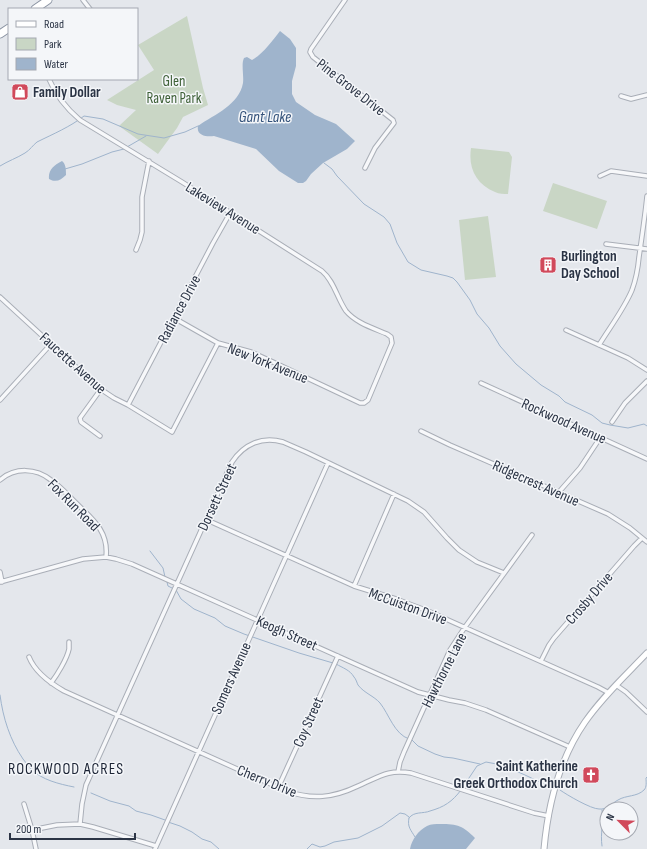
<svg xmlns="http://www.w3.org/2000/svg" width="647" height="849" font-family="'Sofia Sans Condensed',sans-serif">
  <rect width="100%" height="100%" fill="#e4e7ec"/>
  <path fill="#c9d6c5" d="M187,16L203,88L208,105L183,117L177,128L158,154L119,126L136,110L117,105L107,100L154,70L138,45Z
    M471,148L509,152L512,157L508,194C504,194 499,194 495,192C476,184 468,168 471,148Z
    M553,183L607,201L597,229L543,211Z
    M488,216L496,277L465,280L459,220Z"/>
  <path fill="#9fb4cc" d="M280,31L290,39L296,48V66L292,81V94L296,102L315,115L336,124L355,141L347,149L323,163L311,174L306,181L303,183H298L279,171L256,149L214,136C207,137 196,136 198,126C215,114 239,105 243,83C244,75 241,64 244,58L247,57L252,60C263,54 272,41 280,31Z
    M62,161C66,164 66,170 66,175C61,180 56,183 49,179C48,170 54,165 62,161Z
    M440,824C458,824 463,826 475,838L466,849H410C412,839 418,831 427,826C431,824 436,824 440,824Z"/>
  <g fill="none" stroke-linecap="round" stroke-linejoin="round">
    <path stroke="#9fb4cc" stroke-width="1" d="M127,147L146,136
      M324,163L332,169L337,176L364,204L384,217L390,224L397,243L408,262L421,270L447,276L453,278L457,282L470,300L477,314L489,328L500,346L516,364L541,385L559,396L565,402L592,415L602,423L610,425L628,428L644,424L647,426
      M0,166C8,161 17,158 25,153C30,150 33,145 37,142C53,134 70,127 84,116L103,119L138,134L164,138L185,132L198,126H200
      M65,169L82,164L112,152L124,149
      M150,551L163,568L165,577
      M167,582L168,586L174,589
      M176,590L181,599L194,609L215,618L225,626L244,634L299,653L333,663
      M336,664C343,668 350,670 354,677C356,679 357,683 358,685C364,693 374,696 380,703C389,714 394,734 409,739
      M0,695C3,718 10,740 23,759C26,762 28,766 31,769C42,780 59,784 74,787
      M412,740L418,746L435,754L444,757L453,758L480,764
      M463,787L477,766L486,762L502,765L525,775L546,785
      M560,790C567,795 591,809 599,809C607,810 612,803 618,800C626,795 637,797 644,790C647,787 646,782 646,778L647,777
      M91,793L110,801L129,806L136,811L151,815L165,820
      M409,818C414,811 423,814 430,811C444,807 452,802 461,790
      M409,818C407,827 411,830 415,837
      M168,822L180,826L192,832L202,839L211,842L219,849
      M602,846C600,833 604,822 602,810
      M307,849L312,844L320,847L325,846L334,842L358,838L382,826L400,813L405,814L409,817"/>
    <g stroke="#a9aeb7" stroke-width="5.5">
      <path id="street" d="M83,0L90,9
        M345,0L311,49L310,52L313,57L393,120L394,123L375,148L365,168
        M49,79C56,96 67,109 80,120L182,182L322,271C334,281 337,298 346,311C356,323 373,328 387,334L391,337L392,343L368,400L364,403H360L273,362L251,352L218,343L174,318
        M621,96L631,99L647,95
        M600,176L611,171L647,176
        M606,244L647,249
        M136,250L140,240L142,232V197L149,161
        M0,297L99,388L114,398L128,405L172,432L218,343
        M566,330L628,358L647,370
        M599,345C610,327 624,309 632,290C636,279 638,268 639,257C642,236 645,216 647,196
        M481,383L647,459
        M0,400L51,344
        M128,405L213,243L230,213
        M612,422L625,403L647,381
        M421,431L450,445L519,475L608,514L630,528L647,542
        M100,436L81,422L80,418L101,389
        M0,480C15,467 36,468 51,480C60,486 67,494 74,501C91,518 109,530 106,557
        M559,492L580,468L600,438
        M207,520L354,586L396,599L428,611L598,687L609,693
        M0,572L2,582
        M0,582L83,559L106,557L116,559L132,564L418,692L449,700L465,703L486,710L570,747
        M354,586L394,494
        M29,657C35,672 50,683 64,691L286,791C312,800 333,798 358,786C379,777 388,769 411,773L534,813L549,816
        M541,661L549,645L554,638L634,546L642,538
        M51,683C57,675 67,659 69,649C69,647 69,645 69,642
        M616,685L626,692L647,712
        M398,772L400,762L404,752L450,650L465,627L532,535
        M278,788L338,656
        M24,804L32,830L36,849
        M80,824L82,804L86,785L232,462C244,444 262,436 283,442L306,452L408,501L424,512L447,538L459,550L477,562L504,573
        M32,830L57,825L80,824L93,827L156,846
        M155,849L328,463"/>
    </g>
    <g stroke="#a9aeb7" stroke-width="7">
      <path id="secondary" d="M544,849C548,805 560,758 585,722C603,696 626,675 647,653"/>
    </g>
    <g stroke="#8b94a3" stroke-width="9">
      <path id="highway" d="M35,9L48,0
        M0,34L9,28"/>
    </g>
    <use href="#street" stroke="#f7f8fa" stroke-width="3.5"/>
    <use href="#secondary" stroke="#fff" stroke-width="5"/>
    <use href="#highway" stroke="#fff" stroke-width="7"/>
  </g>
  <defs>
    <g id="shop-square" transform="scale(0.9)"><rect x="-9" y="-9" width="18" height="18" rx="4" fill="#d1495b" stroke="#f4f6f9"/><path d="M-5-2.5h2.3a2.7 3.5 0 0 1 5.4 0H5L5.5 6h-11ZM-1.5-2.5h3a1.5 2.3 0 0 0-3 0Z" fill="#fff"/></g>
    <g id="building-square" transform="scale(0.9)"><rect x="-9" y="-9" width="18" height="18" rx="4" fill="#d1495b" stroke="#f4f6f9"/><path d="M-4-6H4V6H1V3H-1V6H-4ZM-2.5-4.3h1.7v1.8h-1.7ZM.8-4.3h1.7v1.8H.8ZM-2.5-1h1.7V.8h-1.7ZM.8-1h1.7V.8H.8Z" fill="#fff"/></g>
    <g id="church-square" transform="scale(0.9)"><rect x="-9" y="-9" width="18" height="18" rx="4" fill="#d1495b" stroke="#f4f6f9"/><path d="M-1.2-6h2.4v3.5h3.3v2.4h-3.3V6h-2.4V-.1h-3.3v-2.4h3.3Z" fill="#fff"/></g>
  </defs>
  <g fill-rule="evenodd">
    <use href="#shop-square" x="20" y="92"/>
    <use href="#building-square" x="548" y="265"/>
    <use href="#church-square" x="591" y="775"/>
  </g>
  <g text-anchor="middle" stroke-width="3" stroke-linejoin="round" paint-order="stroke">
    <g font-size="15" fill="#3f6138" stroke="#f4f6f9">
      <text x="174" y="86">Glen<tspan x="174" dy="17">Raven Park</tspan></text>
    </g>
    <g font-size="15" fill="#2b3445" stroke="#f4f6f9">
      <text transform="translate(351 87) rotate(38)" y="5">Pine Grove Drive</text>
      <text transform="translate(223 208) rotate(32)" y="5">Lakeview Avenue</text>
      <text transform="translate(179 309) rotate(-62)" y="5">Radiance Drive</text>
      <text transform="translate(73 363) rotate(42)" y="5">Faucette Avenue</text>
      <text transform="translate(268 363) rotate(22)" y="5">New York Avenue</text>
      <text transform="translate(564 421) rotate(24)" y="5">Rockwood Avenue</text>
      <text transform="translate(536 483) rotate(24)" y="5">Ridgecrest Avenue</text>
      <text transform="translate(217 497) rotate(-65)" y="5">Dorsett Street</text>
      <text transform="translate(74 505) rotate(45)" y="5">Fox Run Road</text>
      <text transform="translate(589 598) rotate(-49)" y="5">Crosby Drive</text>
      <text transform="translate(408 606) rotate(20)" y="5">McCuiston Drive</text>
      <text transform="translate(287 633) rotate(24)" y="5">Keogh Street</text>
      <text transform="translate(444 670) rotate(-63)" y="5">Hawthorne Lane</text>
      <text transform="translate(231 678) rotate(-66)" y="5">Somers Avenue</text>
      <text transform="translate(308 722) rotate(-66)" y="5">Coy Street</text>
      <text transform="translate(267 781) rotate(22)" y="5">Cherry Drive</text>
    </g>
    <g font-size="15" font-weight="bold" fill="#2b3445" stroke="#f4f6f9" text-anchor="start">
      <text x="33" y="97">Family Dollar</text>
      <text x="561" y="261">Burlington<tspan x="561" dy="17">Day School</tspan></text>
      <text x="578" y="771" text-anchor="end">Saint Katherine<tspan x="578" dy="17">Greek Orthodox Church</tspan></text>
    </g>
    <g font-size="16" font-style="italic" fill="#34527a" stroke="#f4f6f9">
      <text x="265" y="122">Gant Lake</text>
    </g>
    <g font-size="16" letter-spacing="1" fill="#1d2536" stroke="#f4f6f9">
      <text x="66" y="774">ROCKWOOD ACRES</text>
    </g>
  </g>
  <rect x="8" y="8" width="130" height="72" fill="#f4f6f9" stroke="#a4a8b1"/>
  <rect x="16" y="21" width="20" height="6" fill="#ffffff" stroke="#a4a8b1"/>
  <text x="44" y="28" font-size="12" fill="#2b3445">Road</text>
  <rect x="16" y="38" width="20" height="12" fill="#c9d6c5" stroke="#a4a8b1"/>
  <text x="44" y="48" font-size="12" fill="#2b3445">Park</text>
  <rect x="16" y="58" width="20" height="12" fill="#9fb4cc" stroke="#a4a8b1"/>
  <text x="44" y="68" font-size="12" fill="#2b3445">Water</text>
  <g transform="translate(619 821) rotate(294)"><circle r="19" fill="#f4f6f9" stroke="#a4a8b1"/>
  <path d="M0-3L7 15L0 10L-7 15Z" fill="#d1495b"/>
  <text y="-6" font-size="11" font-weight="bold" text-anchor="middle" fill="#2b3445">N</text>
  </g>
  <path d="M10 833v6h125v-6" fill="none" stroke="#2b3445" stroke-width="2"/>
  <text x="16" y="833" font-size="12" fill="#2b3445" stroke="#f4f6f9" stroke-width="3" paint-order="stroke">200 m</text>
</svg>
